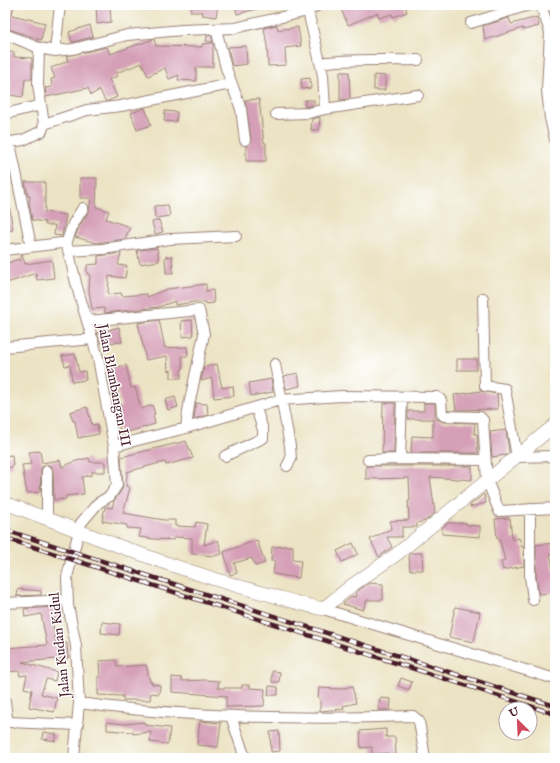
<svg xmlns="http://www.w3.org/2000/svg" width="560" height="763" font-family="'IM FELL English',serif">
  <rect width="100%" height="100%" fill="#fff"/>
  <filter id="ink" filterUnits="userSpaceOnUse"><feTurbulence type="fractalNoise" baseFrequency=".025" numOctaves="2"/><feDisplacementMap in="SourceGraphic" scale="8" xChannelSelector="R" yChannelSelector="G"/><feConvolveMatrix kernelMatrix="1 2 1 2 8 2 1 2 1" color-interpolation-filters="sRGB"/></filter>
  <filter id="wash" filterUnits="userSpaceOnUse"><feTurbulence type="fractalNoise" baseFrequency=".012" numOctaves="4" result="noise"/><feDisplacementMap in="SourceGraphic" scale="16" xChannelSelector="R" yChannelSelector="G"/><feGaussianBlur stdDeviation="0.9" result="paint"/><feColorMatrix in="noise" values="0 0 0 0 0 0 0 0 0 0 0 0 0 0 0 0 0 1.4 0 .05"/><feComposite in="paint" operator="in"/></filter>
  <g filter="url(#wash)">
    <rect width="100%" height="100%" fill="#ebe3c3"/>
    <g id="blocks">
      <path fill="#d5a0b7" d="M5,5H14L12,15L45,23L41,40L9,29L10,15H5Z
        M96,5H110L111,22L97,24Z
        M191,5H218L216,17L202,15L203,12H191Z
        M235,5H261V8L237,14Z
        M346,5H405L407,12L393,17L392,14L379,18L377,13L348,25L340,7Z
        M537,17L539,26L523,30V28L485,40L483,26L509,18L511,24Z
        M90,25L93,37L72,42L69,32Z
        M277,25L278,30L298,27L301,46L285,48L286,65L268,66L267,46L264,28Z
        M211,35L213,42L206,41L207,36Z
        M154,39L156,46L202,47V44L213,43V67H196V81L178,80L179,75L169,79L165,68L148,76L142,63L116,73L118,76L109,79L117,97L108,101H105L100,90L91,95L88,88L46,97L45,88L52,87L51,79L55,78L51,68L68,61L66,56L107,47L110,54Z
        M246,46L247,64L232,66L228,47Z
        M14,52V57L32,58V79H25L23,97L9,95L11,79H5V53Z
        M340,72H349L350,99L340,100Z
        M374,75L385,76V90H374Z
        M310,78L311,88L302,89L301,79Z
        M259,99L264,143H266V161H246V146L249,145L251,139L245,100Z
        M305,100H314V105L305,107Z
        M145,108L151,125L137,130L131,113Z
        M165,111L177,112L176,122L164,121Z
        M320,117L319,130H311L312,119Z
        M80,178H97L96,207L109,211L106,219L130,227L125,239L97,243L75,237L79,227L89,211L91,198H80Z
        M25,182H45V212L66,215L62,236L54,235L55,225H45V222L32,220L29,202L30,196H28Z
        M5,205H9L13,230L5,231Z
        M168,205L170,216L155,218L154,206Z
        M159,220L163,232L155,234L152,222Z
        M157,248L159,261L140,264L137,250Z
        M121,253L118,265L127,266L125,278L109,276L108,294L121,293L122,296L147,294V297L167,289L206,284V291L213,290L214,303L206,304L205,302H194L175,305V301L159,307L105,313L104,308L92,309L89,291L90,274H87V265L98,264V256Z
        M22,254L25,264L52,260L54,278L37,280L36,273L7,283L5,264L19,259L20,262Z
        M172,256L173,273H166L165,257Z
        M159,320L165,348L187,347L188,356H182L183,369L181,370V378H171V370L168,371L167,356L146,360L138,323Z
        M192,320L193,336L182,337L181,321Z
        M119,327L122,342L100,343L97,333Z
        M75,354L79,372L85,371L86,380L72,382L70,365L65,366L62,356Z
        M457,359H477L476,370H457Z
        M217,364L222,388L233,386L234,396L214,398L212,378L201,381L204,367Z
        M126,365L131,388L135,387L141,409L152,405L155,414H153L155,424L121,434L114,409L121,407L118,392L114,377L110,378L108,369Z
        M298,373L300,386L286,389L284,376Z
        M271,379L273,392L251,396L249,383Z
        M481,391L497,394L498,409L456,410L454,395Z
        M175,397L178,407L168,410L165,400Z
        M196,403L207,404L208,415L194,419Z
        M383,403H395L394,453H382Z
        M424,403H435V418L443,422L475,423L474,434H477L478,453H411L412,436L433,437V419H408V411H424Z
        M87,407L92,425L97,424L99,434L78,438L75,421H73L70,412Z
        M506,430L509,452L506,455L492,457L490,432Z
        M186,441L193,458L166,465L165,462L156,464L127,472L126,486L130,488L123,513L164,520H175V526L195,527L196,522L207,524L204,545L218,540L222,554L214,556L192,554V538L174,537V540L154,539L139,537L141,529L127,528V525L102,521L105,507L112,508L114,501L123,488L121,457Z
        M40,451L42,463L60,460L62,467L76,461L89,458L90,462H105V472H92V475L82,477L84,494L66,496V499L54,500L53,471L51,466L47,465L42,467L41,471L40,492L27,493L22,465L31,464L29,452Z
        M12,455L13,467L5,468V456Z
        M366,466H472V480L430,477L435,513L425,521L417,523V527H402V537H387L392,547L379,557L370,539L391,529L390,521L409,520L408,501H410L409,478L366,479Z
        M484,494L486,503L470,507V505Z
        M510,518L512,540L519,538L522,547H524V566L503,570L501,561L505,560L499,538H497L495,519Z
        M448,523H467V525L480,526V537L442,534V528Z
        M257,540L265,563L255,566L252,558L234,563L237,573L230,575L224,552Z
        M353,543L358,554L342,562L337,551Z
        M553,543L554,553L550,554L555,576L554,593L539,594L536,576V545Z
        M285,546H293V560L301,561L299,578L273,574L275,560L271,561L272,547Z
        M411,553H422L423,570H410L409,555Z
        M369,583L383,584V600H367L363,610L343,604L352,596L355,597L356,592Z
        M18,589L41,591V595L17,596Z
        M57,607L58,618L52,619L56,644L67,643L68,658L22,662L57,672L55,681L46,679L41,694L57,698L54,712L29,707L32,690L24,688L27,675L20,676L19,671L5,672V648L47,645L41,614L25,617L24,609Z
        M455,607L480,612L474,642L449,637Z
        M102,622L120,624L119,635L101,633Z
        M116,660L117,667L146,665L150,682H152V684L160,685L159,694L151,693L150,700H123V696L98,695V677H100L99,661Z
        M272,671L280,672L279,682H272Z
        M172,677L182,678V681L205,680L219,681L218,688H242V685H250V688L265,689L264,706L226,707V696L172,692Z
        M401,678L412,682L409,690L398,686Z
        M269,686L278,687V695H268Z
        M352,686L356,703L343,706L344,709L320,711V699L318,698L319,688L340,689Z
        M380,698L391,699L390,710H379Z
        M200,721L221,723L218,747L197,745Z
        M107,722L125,724L144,722L145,725L170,728L168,744L150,742L151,732L133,734V732L107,730Z
        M386,729V737H395L396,755L388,756V753L372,754V747L361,748L360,731Z
        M279,731L280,751L271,752L270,732Z
        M43,732L56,734V741L42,739Z"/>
    </g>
  </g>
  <g filter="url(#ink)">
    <use href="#blocks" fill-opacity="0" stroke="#9a8177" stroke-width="1"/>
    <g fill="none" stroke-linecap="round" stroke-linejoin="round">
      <g stroke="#9a8177" stroke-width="12">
        <path id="minor" d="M541,5L550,32L547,90L550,118L555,140
          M308,11L323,75L325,109L418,95
          M471,23L529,5
          M216,29L226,68L241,109L245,140
          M5,34L39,48L55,51L73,49L127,35L182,30L235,28L308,11L318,5
          M55,51L60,5
          M321,63C353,58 385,61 418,60
          M5,114L41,105
          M276,114L309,113L325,109
          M44,124L87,110L121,106L231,84
          M5,143L23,140L42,131L44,124L38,85L39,48
          M10,143L31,246
          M66,244L73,224L83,208
          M5,250L61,243L67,245L77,287L98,358L114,446L117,485L110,496L98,503L81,523L67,577L68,605L76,646L79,703L74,758
          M68,251L103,249L170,239L236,236
          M483,298L485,386L505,389L517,457L555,456
          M89,321L199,310L204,334L189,405L186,428
          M5,347L93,339
          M275,364L290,446L291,459L287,466
          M402,397L400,459L484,460
          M114,446L186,428L280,400L342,396L437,397L441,400L442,414L444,416L480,417L483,420L487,480L499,511L555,508
          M225,456L263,438V430L256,408
          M368,460L400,459
          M47,471V519
          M530,509V576L533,600
          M5,603L68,600
          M323,609L555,679
          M5,701L7,718L9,722L78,725
          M79,703C190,718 301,720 413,716L419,721L425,758
          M231,716L245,758"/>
      </g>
      <g stroke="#9a8177" stroke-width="14">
        <path id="tertiary" d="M5,503C92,535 177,571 267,594C285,599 303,605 323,609L351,586L397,554L555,425"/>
      </g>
      <use href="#minor" stroke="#fff" stroke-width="10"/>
      <use href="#tertiary" stroke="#fff" stroke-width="13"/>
      <g stroke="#4a1f2b" stroke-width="4.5">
        <path id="rail" d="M5,530L555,706
          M5,538L555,714"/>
      </g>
      <use href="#rail" stroke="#fff" stroke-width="3" stroke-dasharray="9" stroke-linecap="butt"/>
    </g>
  </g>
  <g text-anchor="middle" stroke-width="3" stroke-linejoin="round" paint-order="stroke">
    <g font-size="14" fill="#4a1f2b" stroke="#fff">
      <text transform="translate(115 385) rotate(79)" y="5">Jalan Blambangan III</text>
      <text transform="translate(59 645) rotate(-96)" y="5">Jalan Kudan Kidul</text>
    </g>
  </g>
  <rect width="560" height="763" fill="none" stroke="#fff" stroke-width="20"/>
  <g transform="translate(518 721) rotate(336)"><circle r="19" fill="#ffffff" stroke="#b7a5aa"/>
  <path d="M0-3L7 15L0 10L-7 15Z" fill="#d1495b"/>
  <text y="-6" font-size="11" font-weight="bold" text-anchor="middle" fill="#4a1f2b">U</text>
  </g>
</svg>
